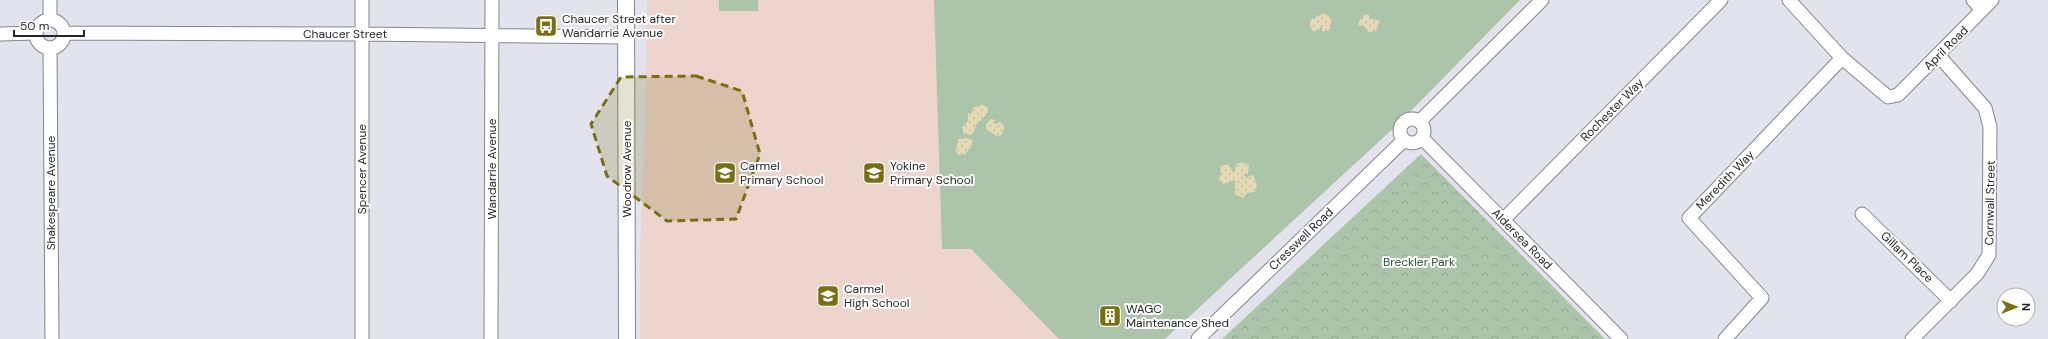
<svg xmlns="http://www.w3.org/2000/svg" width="2048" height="339" font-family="'DM Sans',sans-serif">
  <defs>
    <pattern id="sand-dots" width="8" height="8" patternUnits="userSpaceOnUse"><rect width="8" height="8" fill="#e4dbb6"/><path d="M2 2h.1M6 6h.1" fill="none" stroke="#c3bc9c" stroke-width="1.8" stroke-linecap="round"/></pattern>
    <pattern id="park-crowns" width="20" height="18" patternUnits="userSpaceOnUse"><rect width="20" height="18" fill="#abc4aa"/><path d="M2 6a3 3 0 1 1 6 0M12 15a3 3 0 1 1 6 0" fill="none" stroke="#93a892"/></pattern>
  </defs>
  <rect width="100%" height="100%" fill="#e2e3ec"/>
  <path fill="#edd4cd" d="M647,0H934L942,248L970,249L1059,339H640V252L646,99Z"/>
  <path fill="#abc4aa" d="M719,0H758V11H719Z
    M934,0H1520L1398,124L1165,339H1059L971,249H942Z"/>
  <path fill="url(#sand-dots)" d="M1324,13L1331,18V27L1328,31H1322V24L1319,30L1313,31L1310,27V20Z
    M1365,14L1369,15L1370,19L1380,21L1376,31L1369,32L1364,26H1359L1358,23Z
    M983,105L988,108L987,114L976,125L974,132L970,135L964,134L962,128L968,121V113H973L972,110L974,107Z
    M991,119L995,120V124L999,122L1003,124L1004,130L1000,136H997L986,129V124Z
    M966,138L972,140V146L964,155H958L956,150L958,139Z
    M1241,162L1249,165L1248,174L1242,175L1246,176L1245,180L1249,176L1253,175L1257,184L1255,192L1247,193L1243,198L1235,194V180L1223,184L1219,179L1221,174L1220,167L1221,165H1229L1234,174L1236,165Z"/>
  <path fill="url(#park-crowns)" d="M1421,154L1605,339H1222Z"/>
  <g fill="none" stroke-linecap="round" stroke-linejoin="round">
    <g stroke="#84858d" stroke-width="15">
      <path id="minor" d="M362,0V339
        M1789,0L1842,58L1888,97L1898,95L1992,0
        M1973,0L1982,10
        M50,20V0
        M36 34a14 14 0 1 1 28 0a14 14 0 1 1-28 0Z
        M64,33L362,34L626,37
        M0,34L36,33
        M50,48L52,339
        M1400 131a12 12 0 1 1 24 0a12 12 0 1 1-24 0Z
        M1420,121L1542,0
        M1422,138L1621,339
        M1862,214L1951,301
        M1503,220L1721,0
        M491,339L492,0
        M1198,339L1404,140
        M1725,339L1762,298L1689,218L1842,58
        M1912,339L1977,274L1989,255L1990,127L1985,108L1939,56"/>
    </g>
    <g stroke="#84858d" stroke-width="18">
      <path id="major" d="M626,0L627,339"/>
    </g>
    <use href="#minor" stroke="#fff" stroke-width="13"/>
    <use href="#major" stroke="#fff" stroke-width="16"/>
  </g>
  <path fill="#767012" fill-opacity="0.2" stroke="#767012" stroke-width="3" stroke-dasharray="8 5" stroke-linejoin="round" d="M696,76L742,91L760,154L736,219L667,221L607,176L591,124L621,77Z"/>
  <defs>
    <g id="bus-square" transform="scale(1.15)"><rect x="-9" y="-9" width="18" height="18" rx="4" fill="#767012" stroke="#fff"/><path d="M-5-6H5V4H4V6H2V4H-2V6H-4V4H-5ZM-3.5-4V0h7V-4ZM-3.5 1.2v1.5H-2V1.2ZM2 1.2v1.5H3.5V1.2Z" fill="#fff"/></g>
    <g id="school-square" transform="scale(1.15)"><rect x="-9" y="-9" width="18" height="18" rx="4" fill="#767012" stroke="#fff"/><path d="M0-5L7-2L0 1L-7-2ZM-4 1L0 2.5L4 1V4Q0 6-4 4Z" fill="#fff"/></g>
    <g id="building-square" transform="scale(1.15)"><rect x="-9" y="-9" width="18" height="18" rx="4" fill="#767012" stroke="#fff"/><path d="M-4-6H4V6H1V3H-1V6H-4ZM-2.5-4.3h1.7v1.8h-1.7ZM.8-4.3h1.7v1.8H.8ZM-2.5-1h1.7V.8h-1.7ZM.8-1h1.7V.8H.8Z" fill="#fff"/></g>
  </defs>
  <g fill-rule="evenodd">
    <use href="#bus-square" x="546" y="26"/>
    <use href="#school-square" x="725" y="173"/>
    <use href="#school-square" x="874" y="173"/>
    <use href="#school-square" x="828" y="296"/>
    <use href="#building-square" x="1110" y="316"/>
  </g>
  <g text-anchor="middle" stroke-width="4" stroke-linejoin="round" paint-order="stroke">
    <g font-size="12" fill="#262629" stroke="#fff" text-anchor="start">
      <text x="562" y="23">Chaucer Street after<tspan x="562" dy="14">Wandarrie Avenue</tspan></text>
      <text x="740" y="170">Carmel<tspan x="740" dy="14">Primary School</tspan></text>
      <text x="890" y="170">Yokine<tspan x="890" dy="14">Primary School</tspan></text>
      <text x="844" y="293">Carmel<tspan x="844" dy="14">High School</tspan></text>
      <text x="1126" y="313">WAGC<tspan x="1126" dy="14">Maintenance Shed</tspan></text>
    </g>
    <g font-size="12" fill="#262629" stroke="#fff">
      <text x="345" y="38">Chaucer Street</text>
      <text transform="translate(1946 48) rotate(-45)" y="4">April Road</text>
      <text transform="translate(1612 110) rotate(-45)" y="4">Rochester Way</text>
      <text transform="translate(362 169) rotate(-90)" y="4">Spencer Avenue</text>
      <text transform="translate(492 169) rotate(-90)" y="4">Wandarrie Avenue</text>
      <text transform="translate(627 169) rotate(-90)" y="4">Woodrow Avenue</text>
      <text transform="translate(1725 180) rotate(-46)" y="4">Meredith Way</text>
      <text transform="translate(51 193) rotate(-90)" y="4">Shakespeare Avenue</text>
      <text transform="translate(1990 203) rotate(-89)" y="4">Cornwall Street</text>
      <text transform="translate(1301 239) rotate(-44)" y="4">Cresswell Road</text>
      <text transform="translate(1522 239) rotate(45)" y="4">Aldersea Road</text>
      <text transform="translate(1907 257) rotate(44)" y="4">Gillam Place</text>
    </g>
    <g font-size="12" fill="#275528" stroke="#fff">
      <text x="1419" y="266">Breckler Park</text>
    </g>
  </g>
  <g transform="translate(2016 307) rotate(90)"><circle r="19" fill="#ffffff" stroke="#a8a8a9"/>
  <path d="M0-3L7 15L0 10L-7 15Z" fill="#767012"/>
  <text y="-6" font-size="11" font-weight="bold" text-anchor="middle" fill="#262629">N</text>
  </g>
  <path d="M14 30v6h70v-6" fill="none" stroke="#262629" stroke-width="2"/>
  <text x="20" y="30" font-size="12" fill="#262629" stroke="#ffffff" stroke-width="3" paint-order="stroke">50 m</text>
</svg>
